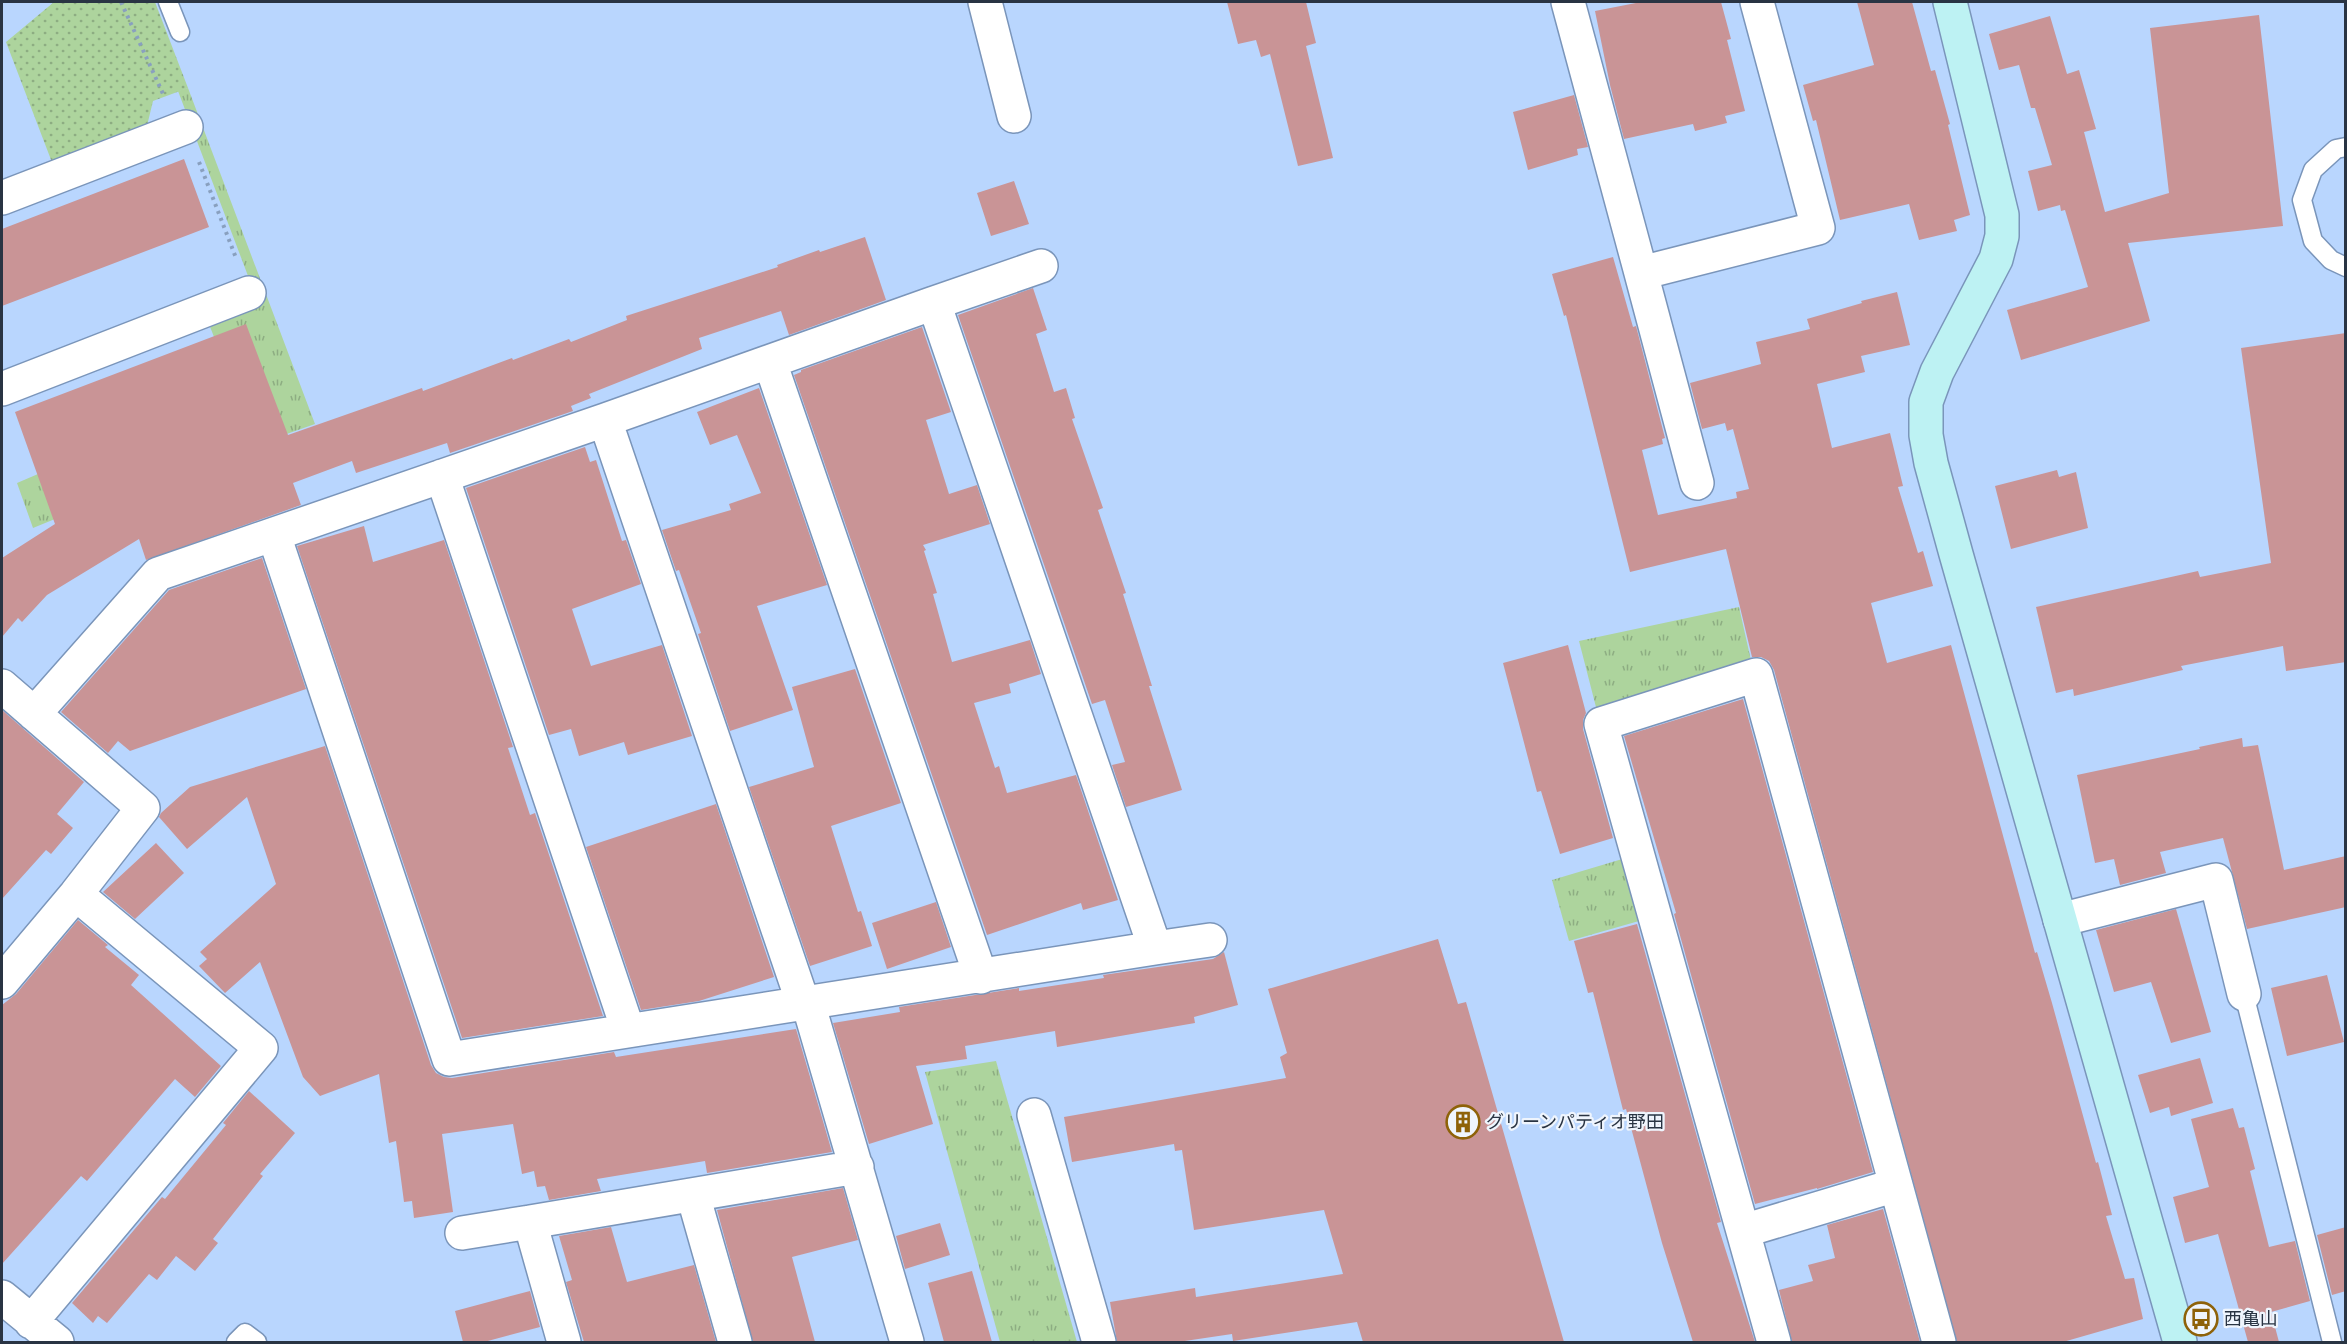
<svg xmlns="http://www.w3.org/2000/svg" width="2347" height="1344" font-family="Rubik,'Noto Sans JP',sans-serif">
  <defs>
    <pattern id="grass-tufts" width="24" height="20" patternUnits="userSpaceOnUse" patternTransform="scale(1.5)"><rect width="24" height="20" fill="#add49d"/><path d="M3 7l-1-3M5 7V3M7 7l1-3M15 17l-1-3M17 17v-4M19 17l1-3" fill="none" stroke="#8dad82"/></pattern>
    <pattern id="park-dots" width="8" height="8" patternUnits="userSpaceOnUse" patternTransform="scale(1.5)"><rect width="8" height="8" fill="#add49d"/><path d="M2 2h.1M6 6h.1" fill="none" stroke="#8dad82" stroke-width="1.8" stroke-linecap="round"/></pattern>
  </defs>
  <rect width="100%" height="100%" fill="#b9d6fe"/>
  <path fill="url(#grass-tufts)" d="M188,88L315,424L116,494L33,528L17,483L38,474L214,337L209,324L259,305L178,91Z
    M1739,607L1752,665L1597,711L1579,641Z
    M1629,857L1646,919L1569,941L1552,880Z
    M996,1061L1007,1099L1077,1342H1000L925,1072Z"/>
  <path fill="url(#park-dots)" d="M54,2H155L188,88L153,101L146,130L53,165L6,42Z"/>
  <path fill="#c99496" d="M1227,2H1306L1316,43L1306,46L1333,158L1298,166L1270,54L1261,57L1256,40L1238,44Z
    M1641,2H1721L1731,39L1727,40L1745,111L1725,116L1727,123L1695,131L1693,124L1624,139L1610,85L1595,11Z
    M1857,2H1912L1931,71L1935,70L1950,124L1948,125L1970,215L1954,220L1957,231L1919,240L1909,204L1840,220L1816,120L1813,121L1803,85L1874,65Z
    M2259,15L2283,226L2128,243L2150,321L2021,360L2007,310L2088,287L2065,210L2061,211L2060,205L2038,211L2028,171L2052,165L2035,108H2031L2019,65L1999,70L1989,34L2050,16L2067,74L2079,70L2096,129L2084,132L2105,212L2169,193L2150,28Z
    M1574,95L1588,147L1577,149L1578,155L1528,170L1513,112Z
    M184,159L209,227L2,306V229Z
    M1014,181L1029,224L991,236L977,193Z
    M865,237L886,300L789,335L781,311L699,338L702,349L589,394L591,398L571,406L573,411L450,453L447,443L356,473L352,461L293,483L301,505L146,560L139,539L47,595L22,622L18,618L2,637V558L55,524L15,412L246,324L288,435L422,388L423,391L512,358L513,360L569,339L571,342L627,320L626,316L778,267L777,265L819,250L820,252Z
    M1613,257L1633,327L1636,326L1665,438L1662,439L1663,444L1642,450L1658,515L1737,498L1736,492L1749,489L1733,429L1727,431L1725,423L1702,429L1690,383L1761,364L1756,342L1810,329L1807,319L1862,303L1861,301L1897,292L1910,345L1861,356L1865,372L1817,384L1832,448L1890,433L1903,486L1898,487L1918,553L1923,551L1933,586L1871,603L1887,663L1951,645L2035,953L2037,952L2052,1003L2096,1163L2098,1162L2112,1215L2106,1216L2125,1279L2134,1278L2143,1319L2063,1342H1957L1774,670L1769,661L1761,657H1752L1726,549L1630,572L1566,315L1564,316L1552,274Z
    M1033,288L1047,330L1036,334L1054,392L1066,388L1075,418L1072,419L1103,508L1098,510L1126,593L1123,594L1152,686H1149L1182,790L1126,807L1112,765L1125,762L1105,700L1092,704L958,315Z
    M922,327L951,412L926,420L949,494L977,485L990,524L923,545L926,550L924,551L937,593L933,594L952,662L1030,640L1041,674L1009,684L1011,693L974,703L995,768L999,766L1007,793L1076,775L1118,900L1083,910L1081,903L987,935L794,375L801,372V370Z
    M2346,333V662L2286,671L2283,646L2181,666L2183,670L2074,696L2073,689L2056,693L2036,607L2198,571L2200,577L2271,563L2241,348Z
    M759,388L827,585L757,606L793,710L730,731L698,634L701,633L679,570L676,571L662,530L731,510L729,504L761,493L737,435L710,445L697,412Z
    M585,447L590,462L596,460L622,541L626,540L641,584L572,609L591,666L662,645L692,736L628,755L624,742L579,756L571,729L549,735L466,488Z
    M2057,470L2059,477L2076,472L2088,528L2011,549L1995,486Z
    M364,526L373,562L444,540L513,747L508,748L530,815L535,813L603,1016L462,1038L297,546Z
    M262,558L306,689L130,751L118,741L108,753L61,712L169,590Z
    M1568,645L1586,713L1583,720V729L1613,838L1560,854L1541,791L1537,792L1503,663Z
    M855,669L901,803L831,826L858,912L861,911L872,946L810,966L749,787L814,767L792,687Z
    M1743,699L1873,1172L1817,1189V1188L1755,1204L1674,914L1676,913L1624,736Z
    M2,710L84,782L57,814L73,828L51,854L46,850L2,899Z
    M2242,738L2243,747L2258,745L2284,870L2346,856V907L2247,929L2223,838L2160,852L2166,873L2120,885L2114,859L2095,863L2077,775L2200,749L2199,747Z
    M325,746L431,1065L436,1073L444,1077L452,1078L614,1052L616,1057L796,1029L832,1152L707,1173L705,1161L597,1179L601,1191L549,1200L545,1186L537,1187L534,1171L522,1174L513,1124L442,1134L453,1212L414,1218L412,1201L404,1202L396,1141L389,1143L379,1074L320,1096L303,1077L260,962L225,993L199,966L207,959L200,952L276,884L247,797L187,849L159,817L161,813L190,787Z
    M716,804L774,977L699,1001L641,1010L586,847Z
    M156,843L184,873L135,919L103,892Z
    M936,902L951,947L887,969L872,923Z
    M2176,909L2211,1032L2171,1043L2151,982L2114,992L2096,930Z
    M78,920L108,945L105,947L139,975L131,985L221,1066L195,1097L175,1079L87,1181L81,1176L2,1264V1005L16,994Z
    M1637,924L1721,1222L1717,1223L1755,1342H1693L1662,1243L1626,1109L1623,1110L1593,992L1588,993L1574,941Z
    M1438,939L1458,1004L1466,1002L1564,1342H1363L1357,1322L1233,1341L1232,1334L1178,1342H1117L1110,1302L1195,1288L1196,1297L1343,1274L1324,1210L1194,1230L1182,1150L1175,1151L1174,1144L1072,1162L1064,1117L1286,1078L1280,1057L1287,1053L1268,989Z
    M1224,952L1238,1005L1194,1017L1195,1023L1057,1047L1055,1031L965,1046L967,1059L916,1066L933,1124L869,1144L833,1023L900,1012L899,1007L1019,988V991L1104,978L1103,975L1213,959Z
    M2327,975L2344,1042L2287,1056L2271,988Z
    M2200,1058L2213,1103L2171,1116L2169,1107L2150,1113L2138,1075Z
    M249,1091L295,1133L260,1174L263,1176L213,1239L218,1243L195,1271L176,1256L157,1280L149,1274L107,1323L98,1316L93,1323L72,1303L162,1197L165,1199L226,1125L223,1123Z
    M2233,1108L2239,1128L2244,1127L2255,1169L2250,1171L2269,1247L2295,1241L2310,1301L2271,1312L2279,1342H2248L2218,1234L2185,1243L2173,1197L2209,1187L2191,1119Z
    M843,1188L858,1240L792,1257L815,1342H753L717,1210Z
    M1883,1209L1920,1342H1792L1779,1290L1813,1281L1808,1265L1835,1258L1827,1225Z
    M940,1223L950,1255L905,1269L896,1236Z
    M611,1227L627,1282L694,1265L716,1342H584L566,1282L572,1280L559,1236Z
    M2346,1227V1291L2332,1295L2317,1235Z
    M972,1271L992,1342H944L928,1283Z
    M530,1291L540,1327L484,1342H463L455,1311Z"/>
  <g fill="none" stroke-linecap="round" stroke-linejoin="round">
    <g stroke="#7a95ba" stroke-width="21">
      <path id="lane" d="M168,2L180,32
        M2346,147L2336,149L2313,170L2302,200L2313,241L2331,260L2346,267
        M2244,994L2332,1342
        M236,1342L245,1333L257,1342"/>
    </g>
    <g stroke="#7a95ba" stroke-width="36">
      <path id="street" d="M985,2L1014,116
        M1568,2L1641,273L1818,228L1757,2
        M2,198L186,127
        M1641,273L1697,483
        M934,303L1041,266
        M770,362L981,977
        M2,389L249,293
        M605,420L803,1003
        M442,476L628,1030
        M2,686L143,808L76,894L2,982
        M34,714L158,574L605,420L934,303L1155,948L449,1059L274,535
        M2060,920L2216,880L2244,994
        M1155,948L1210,940
        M808,1003L907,1342
        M1034,1115L1099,1342
        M693,1195L735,1342
        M1743,1231L1896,1185
        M462,1233L530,1222
        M2,1297L57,1342
        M31,1322L261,1048L76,894
        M564,1342L530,1222L857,1167
        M1774,1342L1601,724L1756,675L1939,1342"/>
    </g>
    <g stroke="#7a95ba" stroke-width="36">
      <path id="secondary" d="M1950,2L2002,215V236L1996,259L1937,372L1926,402V435L1931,463L1956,554L2180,1342"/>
    </g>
    <path stroke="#89a0bf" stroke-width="4" stroke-dasharray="3 4.5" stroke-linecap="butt" d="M121,2L164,96
      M199,162L236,258"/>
    <use href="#lane" stroke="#fff" stroke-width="18"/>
    <use href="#street" stroke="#fff" stroke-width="33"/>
    <use href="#secondary" stroke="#bdf2f3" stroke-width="33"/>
  </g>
  <defs>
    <g id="building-ring" transform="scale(1.725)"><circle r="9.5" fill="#eff5fd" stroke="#8e6209" stroke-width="1.5"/><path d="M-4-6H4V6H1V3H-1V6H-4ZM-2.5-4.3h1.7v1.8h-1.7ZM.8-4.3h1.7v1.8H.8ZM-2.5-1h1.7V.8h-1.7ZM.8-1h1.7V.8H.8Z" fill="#8e6209"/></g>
    <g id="bus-ring" transform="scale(1.725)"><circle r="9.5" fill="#eff5fd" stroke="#8e6209" stroke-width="1.5"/><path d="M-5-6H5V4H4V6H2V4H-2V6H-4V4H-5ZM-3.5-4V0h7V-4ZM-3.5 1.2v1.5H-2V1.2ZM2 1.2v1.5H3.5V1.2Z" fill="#8e6209"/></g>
  </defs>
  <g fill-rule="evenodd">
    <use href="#building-ring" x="1463" y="1122"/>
    <use href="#bus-ring" x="2201" y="1319"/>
  </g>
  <g text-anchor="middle" stroke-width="4.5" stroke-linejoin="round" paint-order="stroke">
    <g font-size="18" fill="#293443" stroke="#eff5fd" text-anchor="start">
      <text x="1486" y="1128">グリーンパティオ野田</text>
      <text x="2224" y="1325">西亀山</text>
    </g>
  </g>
  <rect width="2347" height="1344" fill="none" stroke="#293443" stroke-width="6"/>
</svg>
